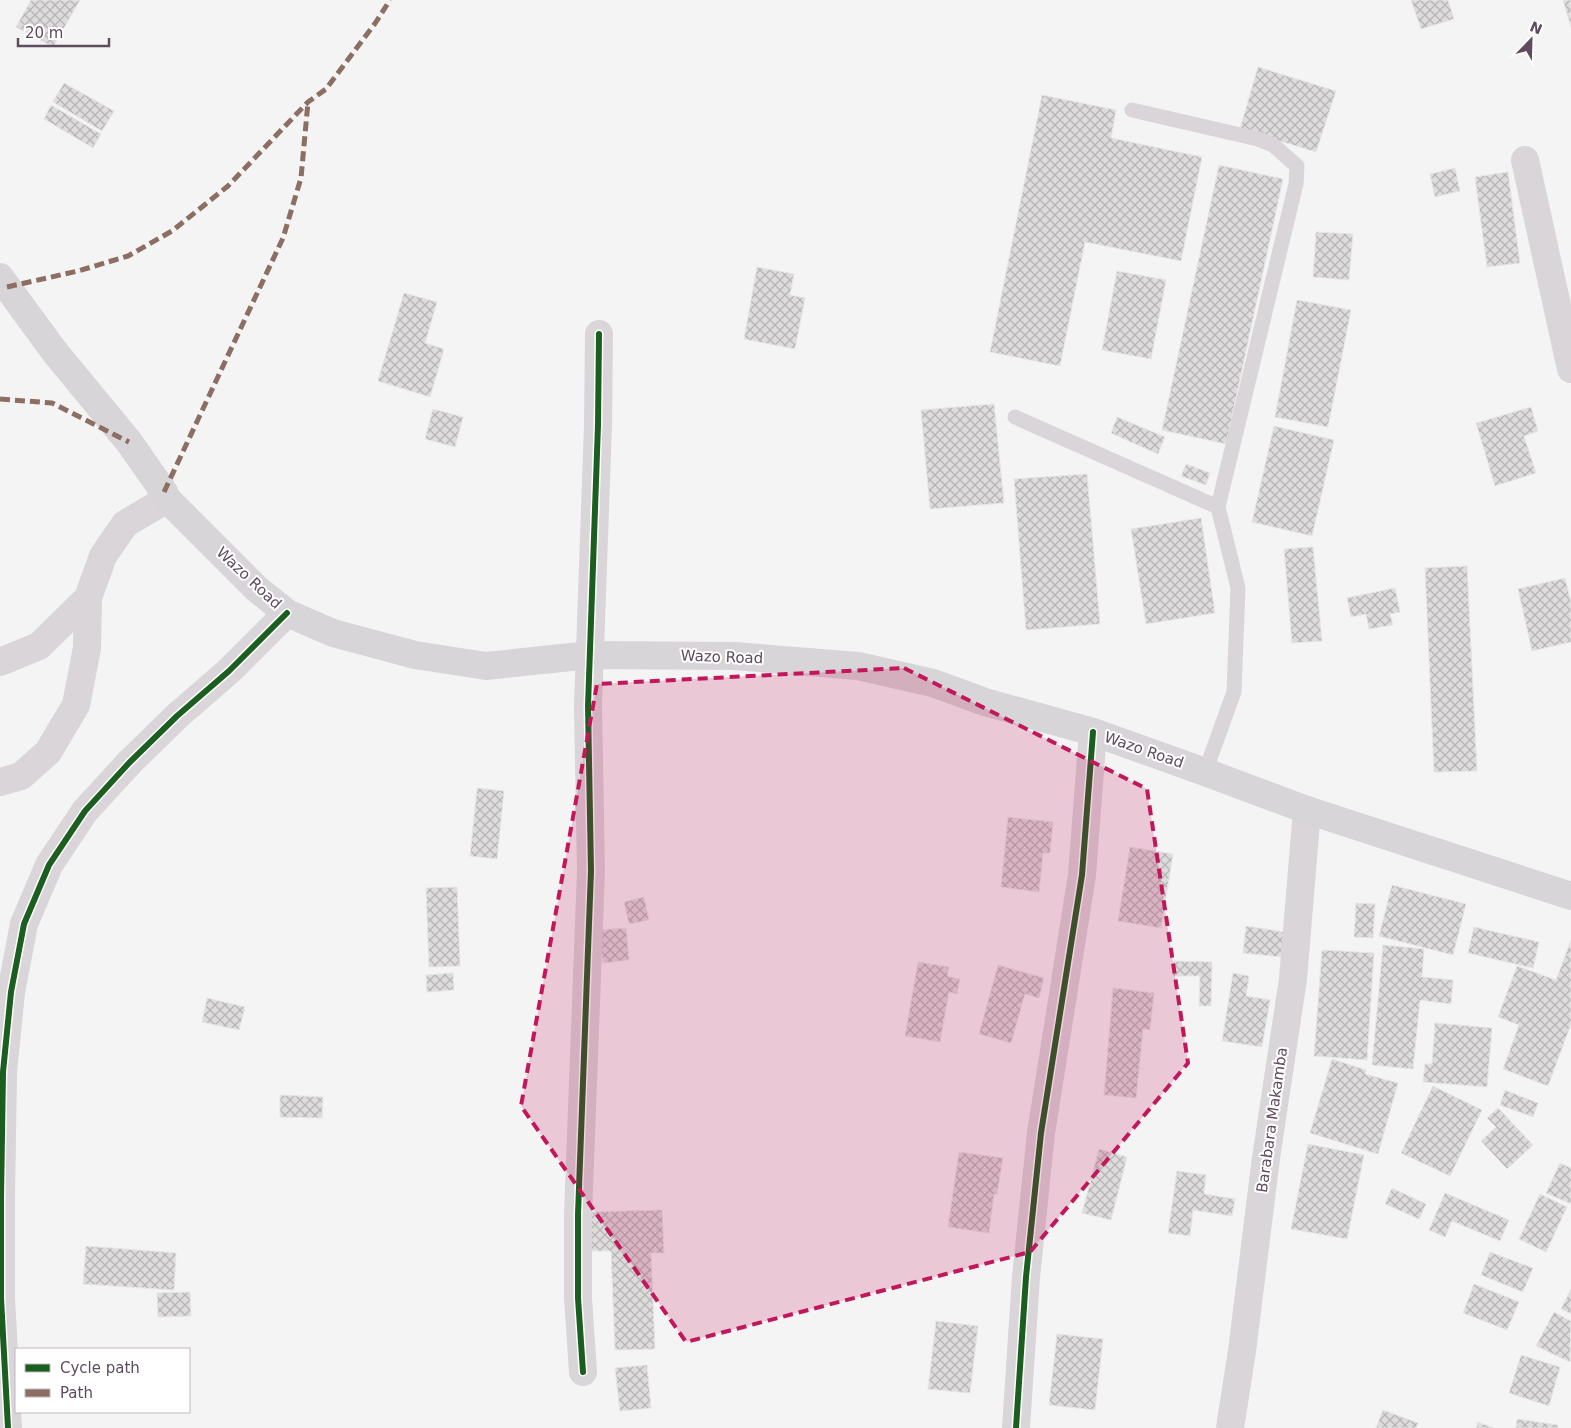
<svg xmlns="http://www.w3.org/2000/svg" width="1571" height="1428" font-family="'DejaVu Sans',sans-serif">
  <defs>
    <pattern id="building-cross-hatch" width="8" height="8" patternUnits="userSpaceOnUse" patternTransform="scale(1.25)"><rect width="8" height="8" fill="#dedbdd"/><path d="M0 0l8 8M0 8l8-8" fill="none" stroke="#b7b4b6"/></pattern>
  </defs>
  <rect width="100%" height="100%" fill="#f4f4f4"/>
  <path fill="url(#building-cross-hatch)" stroke="#e6e6e6" d="M31,0H80L53,47L16,27Z
    M1411,0H1448L1454,19L1421,29Z
    M1563,0H1571V27Z
    M1258,67L1336,91L1316,152L1240,129Z
    M64,83L114,111L102,131L53,102Z
    M1042,95L1116,110L1111,138L1202,157L1181,261L1085,242L1060,366L990,352Z
    M51,105L101,134L93,148L44,119Z
    M1219,165L1283,179L1226,444L1162,430Z
    M1455,168L1460,191L1435,197L1430,174Z
    M1508,172L1520,263L1487,267L1475,177Z
    M1316,232L1353,234L1349,280L1313,277Z
    M757,267L794,274L790,295L805,298L795,349L744,339Z
    M1117,271L1166,280L1151,359L1102,350Z
    M404,293L437,302L425,343L444,349L430,397L378,381Z
    M1297,300L1351,310L1328,427L1275,417Z
    M994,404L1004,503L930,509L921,410Z
    M1531,407L1538,431L1524,436L1536,473L1495,486L1476,423Z
    M433,409L463,417L455,447L425,439Z
    M1117,417L1165,437L1158,454L1111,433Z
    M1274,426L1334,440L1312,536L1252,522Z
    M1186,464L1210,473L1206,485L1181,476Z
    M1087,474L1100,624L1026,630L1014,479Z
    M1201,518L1215,613L1146,624L1131,529Z
    M1313,547L1322,641L1292,643L1284,549Z
    M1467,566L1477,771L1434,772L1425,568Z
    M1565,578L1571,602V642L1532,651L1518,589Z
    M1395,588L1400,612L1390,614L1393,625L1369,629L1366,614L1351,617L1347,598Z
    M477,788L504,791L497,859L470,856Z
    M1008,817L1053,822L1050,853H1043L1039,892L1001,887Z
    M1130,847L1173,854L1161,928L1118,921Z
    M1392,885L1466,904L1453,955L1379,936Z
    M457,887L460,966L429,967L426,888Z
    M644,897L649,920L629,924L624,902Z
    M1356,903L1375,904L1373,938L1354,937Z
    M1246,926L1284,932L1281,957L1243,953Z
    M1474,927L1539,942L1533,968L1468,953Z
    M626,928L629,960L603,963L599,930Z
    M1571,940V1024L1548,1086L1503,1069L1519,1025L1498,1017L1517,966L1556,980Z
    M1383,945L1424,949L1422,977L1453,980L1451,1004L1420,1000L1413,1069L1372,1065Z
    M1322,950L1374,953L1367,1060L1314,1056Z
    M1173,961L1212,962L1211,1006H1199L1200,976H1173Z
    M918,962L949,967L947,976L960,979L957,994L949,992L940,1042L905,1036Z
    M998,965L1044,978L1039,998L1025,994L1011,1043L979,1034Z
    M453,973L454,990L427,992L426,975Z
    M1233,973L1249,976L1246,996L1270,1000L1262,1047L1222,1041Z
    M1113,988L1154,993L1150,1030L1143,1029L1136,1098L1104,1095Z
    M207,998L245,1007L239,1030L202,1022Z
    M1435,1023L1492,1028L1487,1087L1423,1082L1425,1064H1432Z
    M1332,1059L1366,1070L1365,1074L1398,1083L1378,1154L1310,1133Z
    M1433,1086L1482,1110L1450,1176L1401,1153Z
    M1505,1090L1538,1103L1533,1117L1500,1105Z
    M280,1095L323,1097L322,1118L280,1117Z
    M1498,1108L1533,1145L1507,1169L1481,1141L1496,1127L1487,1118Z
    M1308,1144L1364,1155L1347,1239L1291,1229Z
    M1099,1149L1127,1157L1111,1220L1082,1213Z
    M959,1152L1003,1158L997,1194H994L989,1233L948,1227Z
    M1560,1163L1571,1168V1204L1546,1193Z
    M1177,1171L1206,1175L1204,1194L1235,1199L1232,1216L1193,1210L1190,1236L1168,1233Z
    M1392,1188L1426,1204L1419,1219L1385,1204Z
    M1445,1193L1509,1220L1500,1241L1452,1221L1445,1237L1429,1230Z
    M1540,1194L1567,1207L1546,1252L1519,1239Z
    M662,1210L664,1253H651L655,1349L615,1350L611,1251H591L590,1212Z
    M86,1246L176,1253L174,1290L83,1284Z
    M1490,1252L1533,1268L1523,1292L1481,1275Z
    M1474,1284L1519,1302L1507,1330L1463,1313Z
    M1571,1289V1314L1561,1309Z
    M190,1292L191,1316L158,1317L157,1293Z
    M1554,1312L1571,1321L1570,1362L1536,1346Z
    M936,1321L978,1326L970,1393L928,1389Z
    M1057,1334L1103,1339L1095,1410L1049,1405Z
    M1521,1355L1560,1367L1549,1406L1509,1393Z
    M647,1365L651,1408L620,1411L615,1368Z
    M1383,1410L1418,1423L1416,1428H1376Z
    M1517,1419L1558,1425V1428H1516Z
    M1478,1422L1494,1428H1476Z"/>
  <g fill="none" stroke-linecap="round" stroke-linejoin="round">
    <path stroke="#d9d5d9" stroke-width="15" d="M1132,110L1258,139L1273,145L1297,166L1296,184L1218,507L1238,588L1234,692L1205,772
      M1015,417L1218,507"/>
    <path stroke="#d9d5d9" stroke-width="28" d="M1525,160L1571,369
      M0,662L39,646L88,598L103,556L125,524L167,499
      M0,782L21,776L48,752L76,705L87,648L88,598
      M583,1372L578,1298V1214L591,871L588,706L598,425L599,334
      M8,1428L1,1298V1198L3,1072L11,992L24,924L49,865L85,811L129,763L177,716L229,671L287,613
      M1016,1428L1026,1277L1041,1133L1082,875L1093,732
      M1230,1428L1242,1351L1266,1158L1293,979L1307,810"/>
    <path stroke="#d8d5d8" stroke-width="28" d="M0,277L54,351L129,442L164,492L167,499L257,589L287,613L333,633L415,655L486,666L590,655L734,656L858,666L933,683L985,702L1093,732L1205,772L1307,810L1571,896"/>
    <path stroke="#8d6e63" stroke-width="5" stroke-dasharray="10 5" stroke-linecap="butt" d="M7,287L78,271L128,256L172,231L228,186L308,102L326,89L376,22L390,0
      M0,399L52,403L129,442
      M164,492L283,238L301,178L308,102"/>
    <g stroke="#fff" stroke-width="9">
      <path id="cycleway" d="M583,1372L578,1298V1214L591,871L588,706L598,425L599,334
        M8,1428L1,1298V1198L3,1072L11,992L24,924L49,865L85,811L129,763L177,716L229,671L287,613
        M1016,1428L1026,1277L1041,1133L1082,875L1093,732"/>
    </g>
    <use href="#cycleway" stroke="#1b5e20" stroke-width="6"/>
  </g>
  <path fill="#c2185b" fill-opacity="0.2" stroke="#c2185b" stroke-width="4" stroke-dasharray="10 6" stroke-linejoin="round" d="M904,668L1147,789L1188,1063L1030,1252L686,1342L521,1106L597,684Z"/>
  <g text-anchor="middle" stroke-width="4" stroke-linejoin="round" paint-order="stroke">
    <g font-size="15" fill="#5e4c5e" stroke="#fff">
      <text transform="translate(249 578) rotate(43)" y="5">Wazo Road</text>
      <text transform="translate(722 657) rotate(2)" y="5">Wazo Road</text>
      <text transform="translate(1144 750) rotate(19)" y="5">Wazo Road</text>
      <text transform="translate(1272 1120) rotate(-82)" y="5">Barabara Makamba</text>
    </g>
  </g>
  <rect x="15" y="1348" width="175" height="65" fill="#ffffff" stroke="#bfb7bf"/>
  <rect x="25" y="1364" width="25" height="8" fill="#1b5e20" stroke="#bfb7bf"/>
  <text x="60" y="1373" font-size="15" fill="#5e4c5e">Cycle path</text>
  <rect x="25" y="1389" width="25" height="8" fill="#8d6e63" stroke="#bfb7bf"/>
  <text x="60" y="1398" font-size="15" fill="#5e4c5e">Path</text>
  <g transform="translate(1531 40) rotate(23)" stroke="#ffffff" stroke-width="4" paint-order="stroke">
  <path d="M0-4L9 19L0 12L-9 19Z" fill="#5e4c5e"/>
  <text y="-8" font-size="14" font-weight="bold" text-anchor="middle" fill="#5e4c5e">N</text>
  </g>
  <path d="M18 38v8h91v-8" fill="none" stroke="#5e4c5e" stroke-width="2.5"/>
  <text x="25" y="38" font-size="15" fill="#5e4c5e" stroke="#ffffff" stroke-width="4" paint-order="stroke">20 m</text>
</svg>
